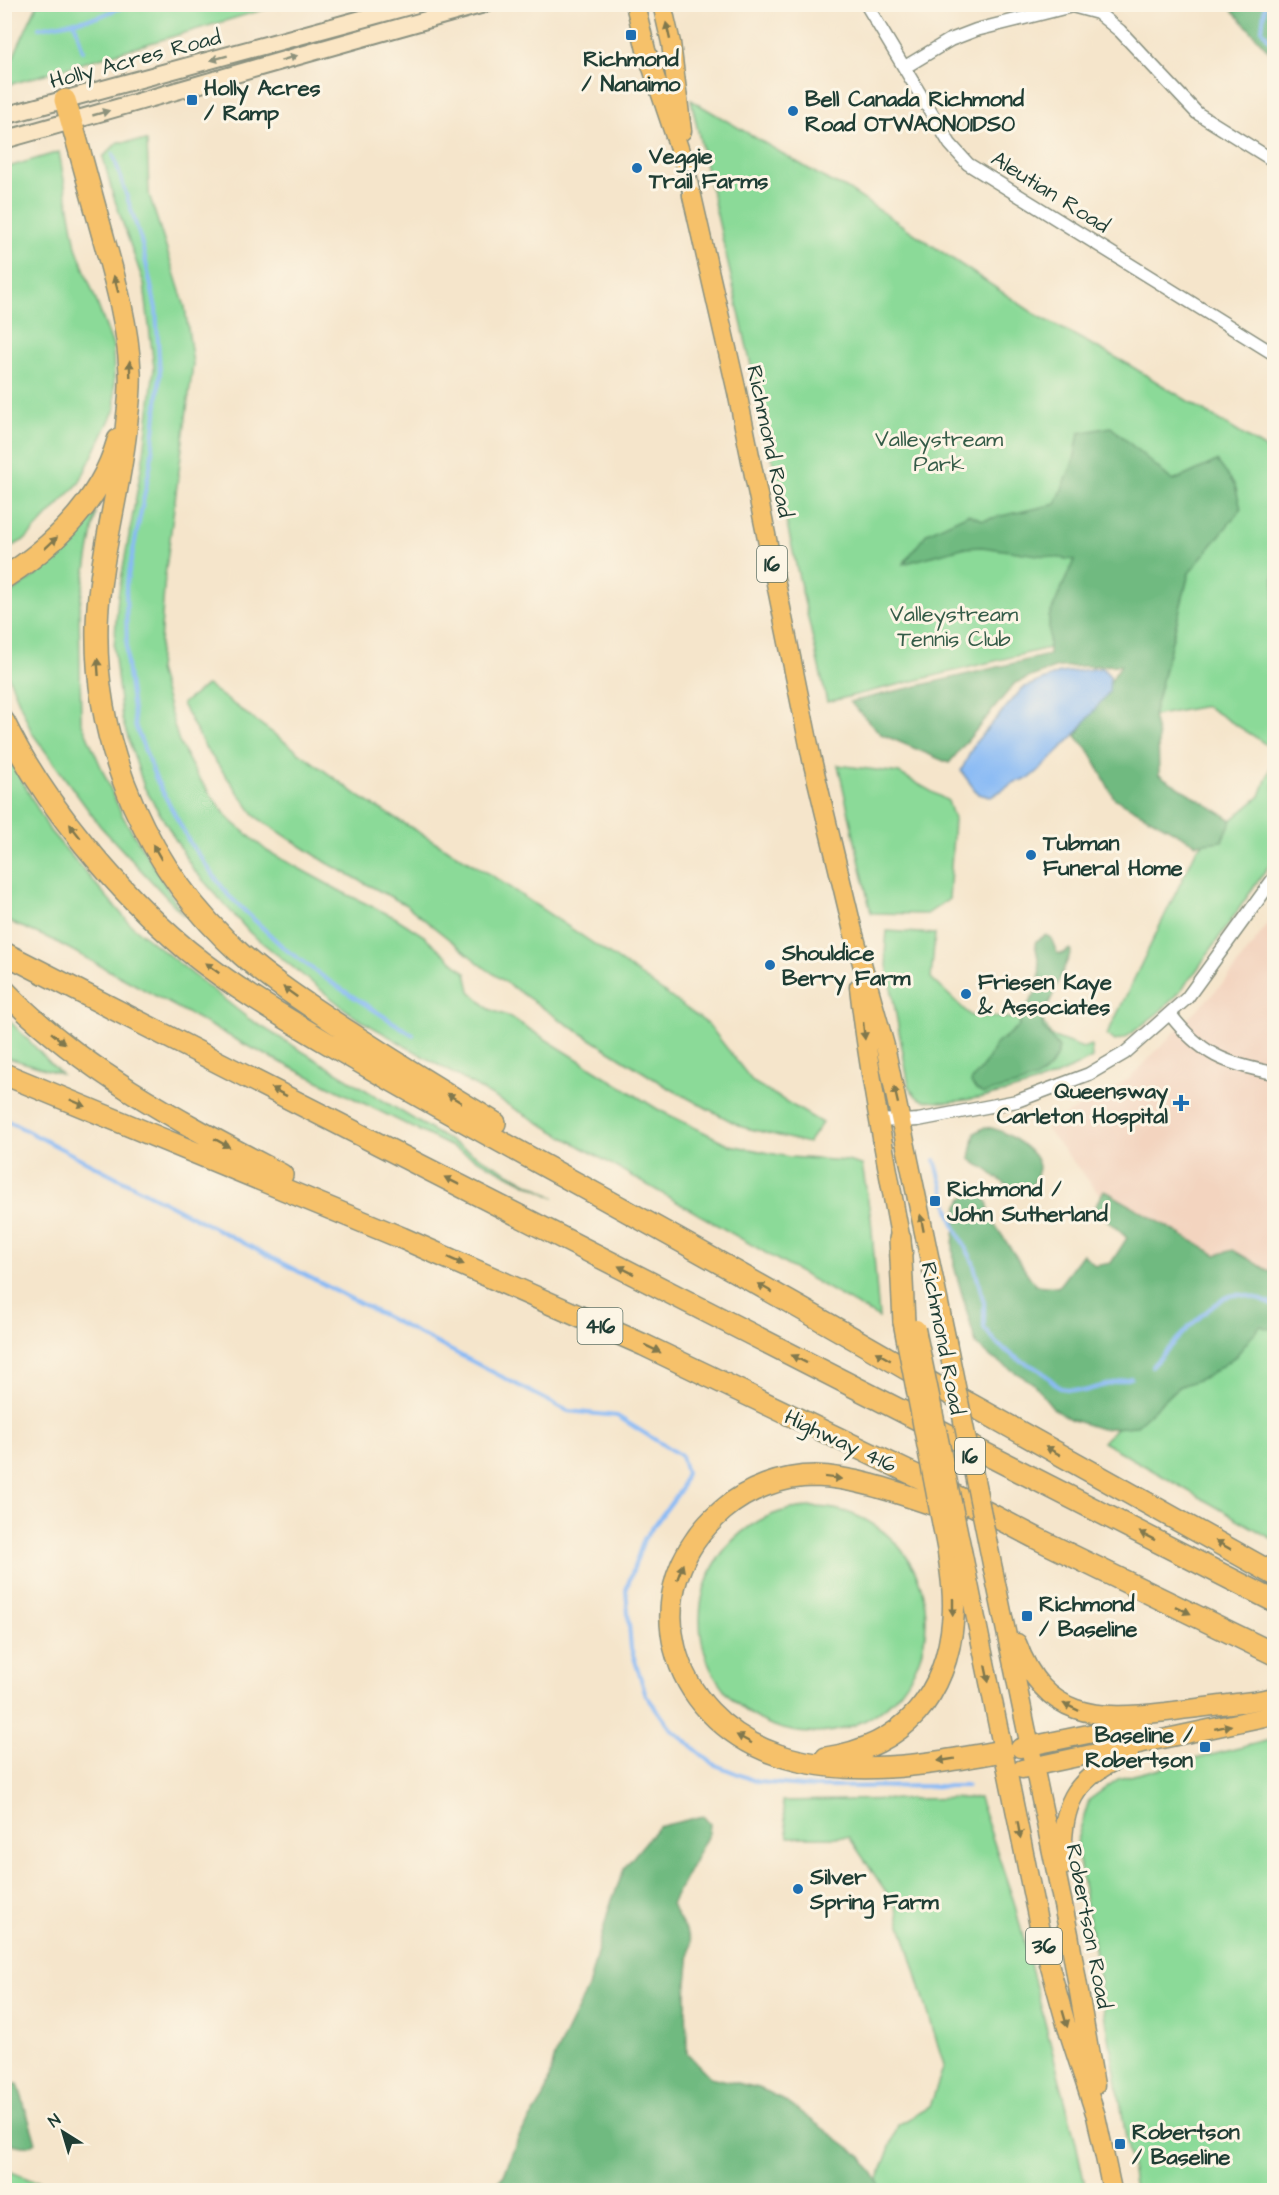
<svg xmlns="http://www.w3.org/2000/svg" width="1279" height="2195" font-family="'Architects Daughter',sans-serif">
  <rect width="100%" height="100%" fill="#fcf5e5"/>
  <filter id="ink" filterUnits="userSpaceOnUse"><feTurbulence type="fractalNoise" baseFrequency=".0167" numOctaves="2"/><feDisplacementMap in="SourceGraphic" scale="12" xChannelSelector="R" yChannelSelector="G"/><feConvolveMatrix kernelMatrix="1 2 1 2 8 2 1 2 1" color-interpolation-filters="sRGB"/></filter>
  <filter id="wash" filterUnits="userSpaceOnUse"><feTurbulence type="fractalNoise" baseFrequency=".008" numOctaves="4" result="noise"/><feDisplacementMap in="SourceGraphic" scale="24" xChannelSelector="R" yChannelSelector="G"/><feGaussianBlur stdDeviation="1.35" result="paint"/><feColorMatrix in="noise" values="0 0 0 0 0 0 0 0 0 0 0 0 0 0 0 0 0 1.4 0 .05"/><feComposite in="paint" operator="in"/></filter>
  <g filter="url(#wash)">
    <rect width="100%" height="100%" fill="#f5e5cb"/>
    <path fill="#f3d4bf" d="M1274,915V1309L1118,1217L1045,1127L1129,1079L1228,978Z"/>
    <path fill="#8bda98" stroke="#558c66" stroke-width="1.5" d="M37,5V4L279,5L5,86V75Z
      M691,100L831,182L846,188L1035,314L1126,363L1274,454V751L1257,738L1206,706L1153,716L1189,573L1069,643L827,702Z
      M147,141L149,194L185,307L193,364L165,576L158,670L179,742L196,774L228,818L267,851L342,892L396,918L424,936L466,973L470,991L489,1009L510,1017L659,1110L730,1145L789,1157L847,1161L862,1165L871,1219L879,1318L355,1017L250,933L193,869L144,787L122,719L114,649L118,596L144,453L154,368L144,284L113,195L103,157L118,142Z
      M59,152L76,247L113,346L115,409L79,483L26,539L5,550V168Z
      M96,513L79,609L81,721L122,815L184,916L100,826L32,733L5,668V598L56,560Z
      M207,685L363,799L491,875L630,968L708,1024L753,1082L822,1123L808,1143L742,1127L667,1087L562,1021L485,968L406,905L329,864L256,817L205,747L182,704Z
      M5,750L50,831L131,925L249,1019L443,1137L555,1198L244,1044L53,940L5,920Z
      M1274,758V858L1196,971L1176,996L1158,1013L1125,1038L1115,1041L1107,1035L1197,849L1260,796Z
      M838,765L899,773L948,801L954,819L949,899L927,914L871,913Z
      M887,931L935,934L931,978L971,1016L1042,1020L1051,1036L1083,1048L1091,1045L1092,1058C1077,1066 1061,1074 1045,1080C1022,1089 938,1112 917,1097C914,1095 911,1090 909,1086L885,954Z
      M4,1016H5L61,1074L5,1057Z
      M1260,1325L1274,1330V1540L1103,1442L1117,1427Z
      M700 1620a113 113 0 1 1 226 0a113 113 0 1 1-226 0Z
      M1274,1739V2190H1135L1076,1843L1089,1800L1118,1779Z
      M979,1798L1014,1902L1076,2143L1086,2190H874L898,2125L930,2107L944,2065L895,1905L849,1837H788L782,1801Z
      M4,2169L31,2180L69,2187L74,2190H5Z"/>
    <path fill="#70ba80" stroke="#487c5a" stroke-width="1.5" d="M1228,5H1274V57Z
      M1111,427L1173,481L1217,461L1235,485L1241,509L1189,573L1153,716L1158,737L1159,775L1232,820L1222,841L1196,844L1114,798L1090,752L1076,736L1121,665L1057,667L1015,683L949,763L881,734L850,702L1049,655V617L1074,560L982,547L962,548L903,564L927,533L968,514L983,520L1056,504L1074,460L1079,433Z
      M1046,935L1051,938L1057,953L1062,954L1070,949L1071,952L1042,1020L1043,1028L1059,1048C1049,1087 1015,1083 983,1094L976,1090L971,1083L972,1080L987,1061L995,1045L1019,1026C1022,1007 1033,1002 1038,987C1042,973 1038,957 1035,944L1036,941Z
      M985,1127C1001,1128 1037,1149 1039,1167C1039,1175 1031,1186 1028,1193L1023,1194C1010,1188 1000,1181 990,1172C983,1166 976,1165 970,1158L975,1133Z
      M976,1190L983,1193L988,1205L989,1216L1035,1285L1058,1287L1083,1254L1095,1266L1111,1263L1127,1238L1094,1208L1104,1190L1216,1255L1233,1250L1274,1274V1330L1260,1326L1236,1356L1206,1377L1178,1387L1136,1426L1101,1429L1070,1419L1054,1409L1033,1383L992,1358L976,1344L954,1266L953,1243L958,1206L963,1198Z
      M703,1816L710,1824L709,1833L671,1904L691,1941L686,1994L687,2053L710,2077L759,2088L785,2101L862,2157L879,2183L875,2190H490L504,2175L518,2138L544,2098L555,2056L588,1988L609,1908L625,1867L658,1827Z
      M12,2084H18L36,2143C27,2150 15,2144 5,2142V2088Z"/>
    <path fill="#88baf5" stroke="#547c94" stroke-width="1.5" d="M1102,668L1110,676L1109,692L1077,732L1042,768L1030,778L1015,782L991,797L978,794L961,771L975,743L1023,688L1060,673Z"/>
    <g fill="none" stroke-linecap="round" stroke-linejoin="round">
      <path stroke="#88baf5" stroke-width="4" d="M1265,4L1262,30L1274,46
        M74,21L83,51
        M39,28L98,17L130,4
        M113,154L141,240L156,309L160,374L151,462L126,586L127,665L135,725L156,779L190,843L228,895L285,949L332,983L413,1035
        M4,1119L568,1411L617,1416L681,1456L686,1473L680,1491L644,1539L626,1590L631,1648L646,1695L671,1729L713,1764L758,1782L814,1787L967,1786
        M935,1160L953,1223L973,1262L984,1303V1328L997,1344L1018,1359L1040,1370L1060,1388L1084,1391L1131,1378
        M1152,1366C1168,1349 1213,1298 1234,1295C1248,1293 1262,1300 1274,1306"/>
    </g>
  </g>
  <g filter="url(#ink)">
    <g fill="none" stroke-linecap="round" stroke-linejoin="round">
      <g stroke="#8a9180" stroke-width="15">
        <path id="street" d="M866,4L950,144L968,164L1274,354
          M905,67L950,40L976,30L1072,6L1098,13L1120,31L1197,113L1274,161
          M1170,1014C1201,1055 1226,1064 1274,1073
          M880,1120L902,1121L918,1120L1017,1101L1089,1074L1125,1053L1187,998L1274,878"/>
      </g>
      <g stroke="#8a9180" stroke-width="20">
        <path id="secondary" d="M4,116L417,4
          M4,140C164,95 323,48 484,4
          M687,172L692,196"/>
      </g>
      <g stroke="#8a9180" stroke-width="21">
        <path id="primary" d="M635,4L646,50L687,172
          M662,4L671,43L682,131
          M692,196L737,392L812,760L853,931L885,1046L947,1342
          M859,987C869,1076 887,1164 903,1252
          M963,1555L1040,1931L1066,2024L1096,2116L1112,2190
          M993,1569L1069,1934L1095,2085
          M1017,1643C1045,1719 1096,1720 1166,1712C1195,1708 1224,1705 1253,1701
          M1243,1703L1274,1697
          M1020,1748L1137,1724
          M1022,1769L1274,1715
          M1063,1866C1060,1806 1072,1778 1129,1754"/>
      </g>
      <g stroke="#8a9180" stroke-width="24">
        <path id="highway" d="M65,100C78,143 89,186 101,229C114,276 128,323 130,372C131,388 129,404 127,420C121,489 99,556 97,625C94,750 149,872 242,955C274,983 310,1006 346,1030C395,1062 445,1093 495,1123
          M4,578C55,545 101,500 118,440
          M4,722C43,803 118,892 187,950C231,986 280,1015 329,1044C413,1094 499,1141 585,1188C705,1254 824,1321 943,1390L968,1403L1274,1574
          M4,953L1274,1601
          M4,990C81,1071 185,1124 282,1175
          M4,1074L402,1238L644,1345L921,1478L1036,1538L1274,1654
          M900,1239L904,1322
          M956,1512C912,1498 860,1477 815,1476C782,1476 747,1489 723,1510C631,1589 668,1717 778,1755C851,1779 930,1764 1003,1751
          M826,1758C905,1746 947,1695 953,1618C955,1595 951,1571 948,1549"/>
      </g>
      <use href="#street" stroke="#fff" stroke-width="12"/>
      <use href="#secondary" stroke="#fbe6c4" stroke-width="16"/>
      <use href="#primary" stroke="#f6c16b" stroke-width="18"/>
      <use href="#highway" stroke="#f6c16b" stroke-width="21"/>
      <g stroke="#8a9180" stroke-width="21" stroke-linecap="butt">
        <path id="primary-bridge" d="M916,1329L963,1555
          M947,1342L993,1569"/>
      </g>
      <g stroke="#8a9180" stroke-width="24" stroke-linecap="butt">
        <path id="highway-bridge" d="M904,1322L948,1549"/>
      </g>
      <use href="#primary-bridge" stroke="#f6c16b" stroke-width="18"/>
      <use href="#highway-bridge" stroke="#f6c16b" stroke-width="21"/>
    </g>
    <defs><path id="oneway-solid" d="M-6-.8H1V-3.2L6.5 0L1 3.2V.8H-6Z" transform="scale(1.5)"/></defs>
    <g fill="#80784d">
      <use href="#oneway-solid" transform="translate(668 31) rotate(-103)"/>
      <use href="#oneway-solid" transform="translate(116 284) rotate(-105)"/>
      <use href="#oneway-solid" transform="translate(130 369) rotate(-92)"/>
      <use href="#oneway-solid" transform="translate(51 543) rotate(-43)"/>
      <use href="#oneway-solid" transform="translate(98 667) rotate(-94)"/>
      <use href="#oneway-solid" transform="translate(75 831) rotate(-128)"/>
      <use href="#oneway-solid" transform="translate(157 852) rotate(-120)"/>
      <use href="#oneway-solid" transform="translate(212 968) rotate(-144)"/>
      <use href="#oneway-solid" transform="translate(290 992) rotate(-144)"/>
      <use href="#oneway-solid" transform="translate(864 1031) rotate(84)"/>
      <use href="#oneway-solid" transform="translate(58 1038) rotate(39)"/>
      <use href="#oneway-solid" transform="translate(279 1092) rotate(-153)"/>
      <use href="#oneway-solid" transform="translate(896 1095) rotate(-103)"/>
      <use href="#oneway-solid" transform="translate(454 1098) rotate(-148)"/>
      <use href="#oneway-solid" transform="translate(78 1103) rotate(23)"/>
      <use href="#oneway-solid" transform="translate(222 1143) rotate(29)"/>
      <use href="#oneway-solid" transform="translate(452 1181) rotate(-153)"/>
      <use href="#oneway-solid" transform="translate(922 1223) rotate(-101)"/>
      <use href="#oneway-solid" transform="translate(456 1261) rotate(24)"/>
      <use href="#oneway-solid" transform="translate(626 1270) rotate(-153)"/>
      <use href="#oneway-solid" transform="translate(765 1288) rotate(-150)"/>
      <use href="#oneway-solid" transform="translate(653 1349) rotate(26)"/>
      <use href="#oneway-solid" transform="translate(883 1356) rotate(-150)"/>
      <use href="#oneway-solid" transform="translate(799 1359) rotate(-153)"/>
      <use href="#oneway-solid" transform="translate(1053 1451) rotate(-151)"/>
      <use href="#oneway-solid" transform="translate(833 1478) rotate(7)"/>
      <use href="#oneway-solid" transform="translate(1147 1536) rotate(-153)"/>
      <use href="#oneway-solid" transform="translate(1223 1545) rotate(-151)"/>
      <use href="#oneway-solid" transform="translate(680 1572) rotate(-70)"/>
      <use href="#oneway-solid" transform="translate(953 1607) rotate(90)"/>
      <use href="#oneway-solid" transform="translate(1183 1610) rotate(26)"/>
      <use href="#oneway-solid" transform="translate(987 1674) rotate(78)"/>
      <use href="#oneway-solid" transform="translate(1071 1707) rotate(-155)"/>
      <use href="#oneway-solid" transform="translate(1223 1727) rotate(-12)"/>
      <use href="#oneway-solid" transform="translate(744 1739) rotate(-152)"/>
      <use href="#oneway-solid" transform="translate(946 1760) rotate(171)"/>
      <use href="#oneway-solid" transform="translate(1019 1830) rotate(80)"/>
      <use href="#oneway-solid" transform="translate(1065 2019) rotate(74)"/>
    </g>
    <g fill="#8d927c">
      <use href="#oneway-solid" transform="translate(219 58) rotate(165)"/>
      <use href="#oneway-solid" transform="translate(289 58) rotate(-17)"/>
      <use href="#oneway-solid" transform="translate(101 113) rotate(-16)"/>
    </g>
  </g>
  <g fill="#1f6fb2" stroke="#fcf5e5" stroke-width="2">
    <rect x="625" y="29" width="12" height="12" rx="3"/>
    <rect x="186" y="94" width="12" height="12" rx="3"/>
    <circle cx="793" cy="111" r="6"/>
    <circle cx="637" cy="168" r="6"/>
    <circle cx="1031" cy="855" r="6"/>
    <circle cx="770" cy="965" r="6"/>
    <circle cx="966" cy="994" r="6"/>
    <path d="M1178 1094h6v6h6v6h-6v6h-6v-6h-6v-6h6z"/>
    <rect x="929" y="1195" width="12" height="12" rx="3"/>
    <rect x="1021" y="1610" width="12" height="12" rx="3"/>
    <rect x="1199" y="1741" width="12" height="12" rx="3"/>
    <circle cx="798" cy="1889" r="6"/>
    <rect x="1114" y="2138" width="12" height="12" rx="3"/>
  </g>
  <g text-anchor="middle" stroke-width="6" stroke-linejoin="round" paint-order="stroke">
    <g fill="#fcf5e5" stroke="#617469" stroke-width="1.5">
      <rect x="757" y="546" width="30" height="36" rx="4.5"/>
      <rect x="577.5" y="1308" width="45" height="36" rx="4.5"/>
      <rect x="955" y="1438" width="30" height="36" rx="4.5"/>
      <rect x="1026" y="1928" width="36" height="36" rx="4.5"/>
    </g>
    <g font-size="21" font-weight="bold" fill="#1f3d34">
      <text x="772" y="571">16</text>
      <text x="600" y="1333">416</text>
      <text x="970" y="1463">16</text>
      <text x="1044" y="1953">36</text>
    </g>
    <g font-size="22" fill="#1f3d34" stroke="#fcf5e5">
      <text transform="translate(135 58) rotate(-15)" y="8">Holly Acres Road</text>
      <text transform="translate(1051 191) rotate(32)" y="8">Aleutian Road</text>
      <text transform="translate(771 441) rotate(78)" y="8">Richmond Road</text>
      <text transform="translate(944 1338) rotate(79)" y="8">Richmond Road</text>
      <text transform="translate(841 1440) rotate(25)" y="8">Highway 416</text>
      <text transform="translate(1090 1926) rotate(79)" y="8">Robertson Road</text>
    </g>
    <g font-size="22" font-weight="bold" fill="#1f3d34" stroke="#fcf5e5" text-anchor="start">
      <text x="631" y="66" text-anchor="middle">Richmond<tspan x="631" dy="25">/ Nanaimo</tspan></text>
      <text x="204" y="95">Holly Acres<tspan x="204" dy="25">/ Ramp</tspan></text>
      <text x="805" y="106">Bell Canada Richmond<tspan x="805" dy="25">Road OTWAON01DS0</tspan></text>
      <text x="649" y="163">Veggie<tspan x="649" dy="25">Trail Farms</tspan></text>
      <text x="1043" y="850">Tubman<tspan x="1043" dy="25">Funeral Home</tspan></text>
      <text x="782" y="960">Shouldice<tspan x="782" dy="25">Berry Farm</tspan></text>
      <text x="978" y="989">Friesen Kaye<tspan x="978" dy="25">&amp; Associates</tspan></text>
      <text x="1168" y="1098" text-anchor="end">Queensway<tspan x="1168" dy="25">Carleton Hospital</tspan></text>
      <text x="947" y="1196">Richmond /<tspan x="947" dy="25">John Sutherland</tspan></text>
      <text x="1039" y="1611">Richmond<tspan x="1039" dy="25">/ Baseline</tspan></text>
      <text x="1193" y="1742" text-anchor="end">Baseline /<tspan x="1193" dy="25">Robertson</tspan></text>
      <text x="810" y="1884">Silver<tspan x="810" dy="25">Spring Farm</tspan></text>
      <text x="1132" y="2139">Robertson<tspan x="1132" dy="25">/ Baseline</tspan></text>
    </g>
    <g font-size="22" fill="#355c48" stroke="#fcf5e5">
      <text x="939" y="446">Valleystream<tspan x="939" dy="25">Park</tspan></text>
      <text x="954" y="621">Valleystream<tspan x="954" dy="25">Tennis Club</tspan></text>
    </g>
  </g>
  <rect width="1279" height="2195" fill="none" stroke="#fcf5e5" stroke-width="24"/>
  <g transform="translate(63 2132) rotate(323)" stroke="#fcf5e5" stroke-width="4.5" paint-order="stroke">
  <path d="M0-4.5L10 22L0 15L-10 22Z" fill="#1f3d34"/>
  <text y="-9" font-size="16" font-weight="bold" text-anchor="middle" fill="#1f3d34">N</text>
  </g>
</svg>
